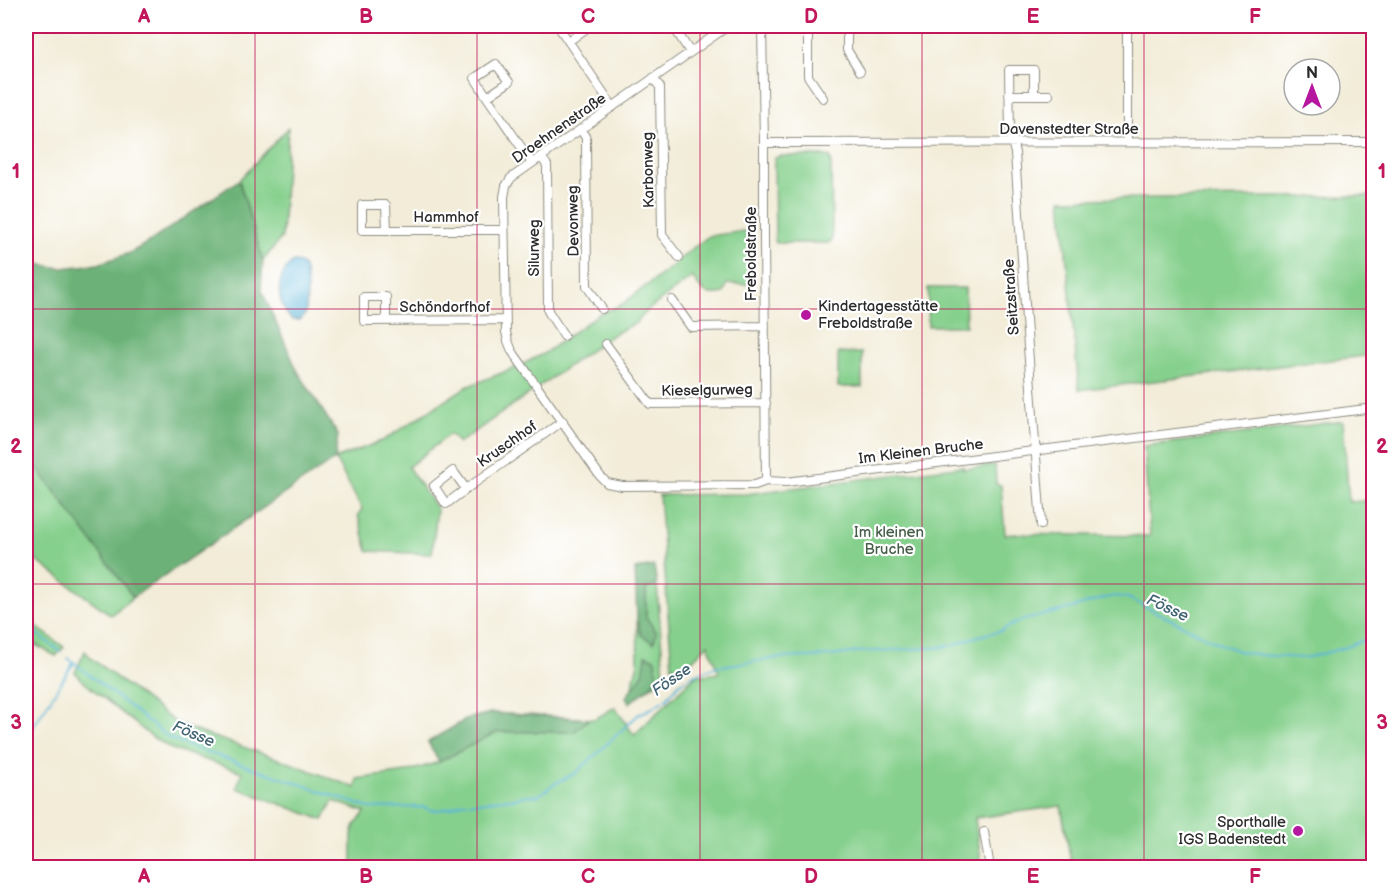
<svg xmlns="http://www.w3.org/2000/svg" width="1399" height="893" font-family="'Balsamiq Sans',sans-serif">
  <rect width="100%" height="100%" fill="#fff"/>
  <filter id="ink" filterUnits="userSpaceOnUse"><feTurbulence type="fractalNoise" baseFrequency=".0167" numOctaves="2"/><feDisplacementMap in="SourceGraphic" scale="12" xChannelSelector="R" yChannelSelector="G"/><feConvolveMatrix kernelMatrix="1 2 1 2 8 2 1 2 1" color-interpolation-filters="sRGB"/></filter>
  <filter id="wash" filterUnits="userSpaceOnUse"><feTurbulence type="fractalNoise" baseFrequency=".008" numOctaves="4" result="noise"/><feDisplacementMap in="SourceGraphic" scale="24" xChannelSelector="R" yChannelSelector="G"/><feGaussianBlur stdDeviation="1.35" result="paint"/><feColorMatrix in="noise" values="0 0 0 0 0 0 0 0 0 0 0 0 0 0 0 0 0 1.4 0 .05"/><feComposite in="paint" operator="in"/></filter>
  <g filter="url(#wash)">
    <rect width="100%" height="100%" fill="#f2ecd8"/>
    <path fill="#86d08d" stroke="#587e5c" stroke-width="1.5" d="M972,26H1048V31L974,32Z
      M288,128L282,237L263,261L239,180Z
      M780,156H827L830,157L831,160L832,240L828,243H776L775,240L774,162L775,158Z
      M1373,196V355L1079,390L1061,199Z
      M745,231L751,254V284H727L724,293C705,297 702,292 692,277L648,310L636,323L614,334L459,443L450,434L408,467L437,509L432,554L368,551L358,515L362,509L335,459L384,440L466,387L517,367L543,354L599,314L621,305L671,267L690,250L709,236Z
      M928,288H965L966,326H928Z
      M838,353H862V387H838Z
      M1343,421L1349,502L1373,500V867H1072L1061,806L975,818L982,867H352V834L355,825L365,812L333,801L323,820L237,788L242,772L172,749L152,737L86,684L75,672L85,651L92,659L175,722L193,730L285,761L356,788L357,779L406,772L439,762L428,742L467,719L491,713L595,719L615,707L634,735L695,676L719,673L708,644C696,656 690,667 672,667L659,495L746,494L963,466V469L995,465L996,484L1001,485L1005,534L1150,536L1144,446Z
      M33,461L133,597L111,615L26,553V463Z
      M657,585L664,676L660,681L649,688L657,677L643,674L631,691L638,663L637,620L641,635L656,632L646,617V588Z
      M26,619L64,647L56,656L26,640Z"/>
    <path fill="#6cb278" stroke="#4c6e52" stroke-width="1.5" d="M239,180L263,261L261,289L297,370L338,435L335,459L133,597L33,462L26,463V287H30L33,259L42,265L62,268L98,264L130,253L152,240Z
      M654,566L657,585L646,588V617L656,632L654,643L641,635L637,620L635,569Z
      M646,655L655,659L657,677L649,688L629,703L626,697L643,674Z
      M491,713L589,719L574,732H497L439,762L428,742L467,719Z"/>
    <path fill="#5bb5d8" stroke="#437082" stroke-width="1.5" d="M293,262C298,262 299,262 302,265C308,271 308,305 305,313C304,317 303,317 300,320H292C276,304 274,277 293,262Z"/>
    <g fill="none" stroke-linecap="round" stroke-linejoin="round">
      <path stroke="#5bb5d8" stroke-width="2" d="M26,628L36,633L61,652
        M68,658L169,738L186,745L369,808L424,807L430,810H438L449,808L462,803L484,802L500,799H515L526,795L538,796L554,784L576,773L638,715L652,708L666,699L679,684L691,676L714,667L779,658L831,656L858,652L933,648L953,645L975,637L1000,631L1020,621L1072,608L1105,598L1116,596L1128,598L1222,645L1242,652L1260,655L1302,658L1314,656L1347,647L1374,636
        M26,738L74,662"/>
    </g>
  </g>
  <g filter="url(#ink)">
    <g fill="none" stroke-linecap="round" stroke-linejoin="round">
      <g stroke="#8e8c82" stroke-width="10">
        <path id="minor" d="M558,26L613,107
          M673,26L690,52
          M728,26L511,178L506,186L504,197L506,332L508,341L512,351L600,476L607,483L622,486L755,485L766,481L786,482L1374,408
          M762,26L764,143V237L766,481
          M808,26V76L823,98
          M847,26V50L860,71
          M1127,26V142
          M569,41L588,27L587,26
          M1373,41L1374,61
          M653,78L660,87L662,235L679,257
          M1009,95H1049
          M1034,95V70H1009L1010,134L1015,153L1026,319L1041,525
          M487,97L475,78L496,64L509,82L487,97L532,163
          M581,130L586,138L587,286L602,309
          M764,143L1374,142
          M541,157L547,165L548,311L564,336
          M387,230H362V205H386L387,230H504
          M672,300L691,327L765,326
          M386,321V297H364V321L505,320
          M606,344L650,404L766,403
          M466,489L446,504L434,486L453,471L466,489L563,421
          M984,832L990,868"/>
      </g>
      <use href="#minor" stroke="#fff" stroke-width="8"/>
    </g>
  </g>
  <path fill="none" stroke="#c2185b" stroke-width="1.5" stroke-opacity="0.55" d="M255,26V868M477,26V868M700,26V868M922,26V868M1144,26V868M26,309H1374M26,584H1374"/>
  <g fill="#b5179e" stroke="#fff" stroke-width="2">
    <circle cx="806" cy="315" r="6"/>
    <circle cx="1298" cy="831" r="6"/>
  </g>
  <g text-anchor="middle" stroke-width="4.5" stroke-linejoin="round" paint-order="stroke">
    <g font-size="15" fill="#2b2b2b" stroke="#fff">
      <text transform="translate(559 128) rotate(-35)" y="5">Droehnenstraße</text>
      <text x="1069" y="134">Davenstedter Straße</text>
      <text transform="translate(648 170) rotate(-91)" y="5">Karbonweg</text>
      <text x="446" y="222">Hammhof</text>
      <text transform="translate(573 221) rotate(-91)" y="5">Devonweg</text>
      <text transform="translate(534 248) rotate(-90)" y="5">Silurweg</text>
      <text transform="translate(751 254) rotate(-90)" y="5">Freboldstraße</text>
      <text transform="translate(1011 297) rotate(-94)" y="5">Seitzstraße</text>
      <text x="445" y="312">Schöndorfhof</text>
      <text transform="translate(707 390) rotate(-1)" y="5">Kieselgurweg</text>
      <text transform="translate(507 444) rotate(-35)" y="5">Kruschhof</text>
      <text transform="translate(921 451) rotate(-7)" y="5">Im Kleinen Bruche</text>
    </g>
    <g font-size="15" fill="#2b2b2b" stroke="#fff" text-anchor="start">
      <text x="818" y="311">Kindertagesstätte<tspan x="818" dy="17">Freboldstraße</tspan></text>
      <text x="1286" y="827" text-anchor="end">Sporthalle<tspan x="1286" dy="17">IGS Badenstedt</tspan></text>
    </g>
    <g font-size="15" fill="#465d48" stroke="#fff">
      <text x="889" y="537">Im kleinen<tspan x="889" dy="17">Bruche</tspan></text>
    </g>
    <g font-size="16" font-style="italic" fill="#3e6270" stroke="#fff">
      <text transform="translate(1168 607) rotate(25)" y="6">Fösse</text>
      <text transform="translate(671 679) rotate(-35)" y="6">Fösse</text>
      <text transform="translate(194 733) rotate(23)" y="6">Fösse</text>
    </g>
  </g>
  <rect width="1399" height="893" fill="none" stroke="#fff" stroke-width="66"/>
  <g transform="translate(1312 87)"><circle r="28" fill="#ffffff" stroke="#aaaaaa" stroke-width="1.5"/>
  <path d="M0-4.5L10 22L0 15L-10 22Z" fill="#b5179e"/>
  <text y="-9" font-size="16" font-weight="bold" text-anchor="middle" fill="#2b2b2b">N</text>
  </g>
  <rect x="33" y="33" width="1333" height="827" fill="none" stroke="#c2185b" stroke-width="2"/>
  <g font-size="20" text-anchor="middle" font-weight="bold" fill="#c2185b">
    <text x="144" y="23">A</text>
    <text x="366" y="23">B</text>
    <text x="588" y="23">C</text>
    <text x="811" y="23">D</text>
    <text x="1033" y="23">E</text>
    <text x="1255" y="23">F</text>
    <text x="16" y="178">1</text>
    <text x="1382" y="178">1</text>
    <text x="16" y="453">2</text>
    <text x="1382" y="453">2</text>
    <text x="16" y="729">3</text>
    <text x="1382" y="729">3</text>
    <text x="144" y="883">A</text>
    <text x="366" y="883">B</text>
    <text x="588" y="883">C</text>
    <text x="811" y="883">D</text>
    <text x="1033" y="883">E</text>
    <text x="1255" y="883">F</text>
  </g>
</svg>
